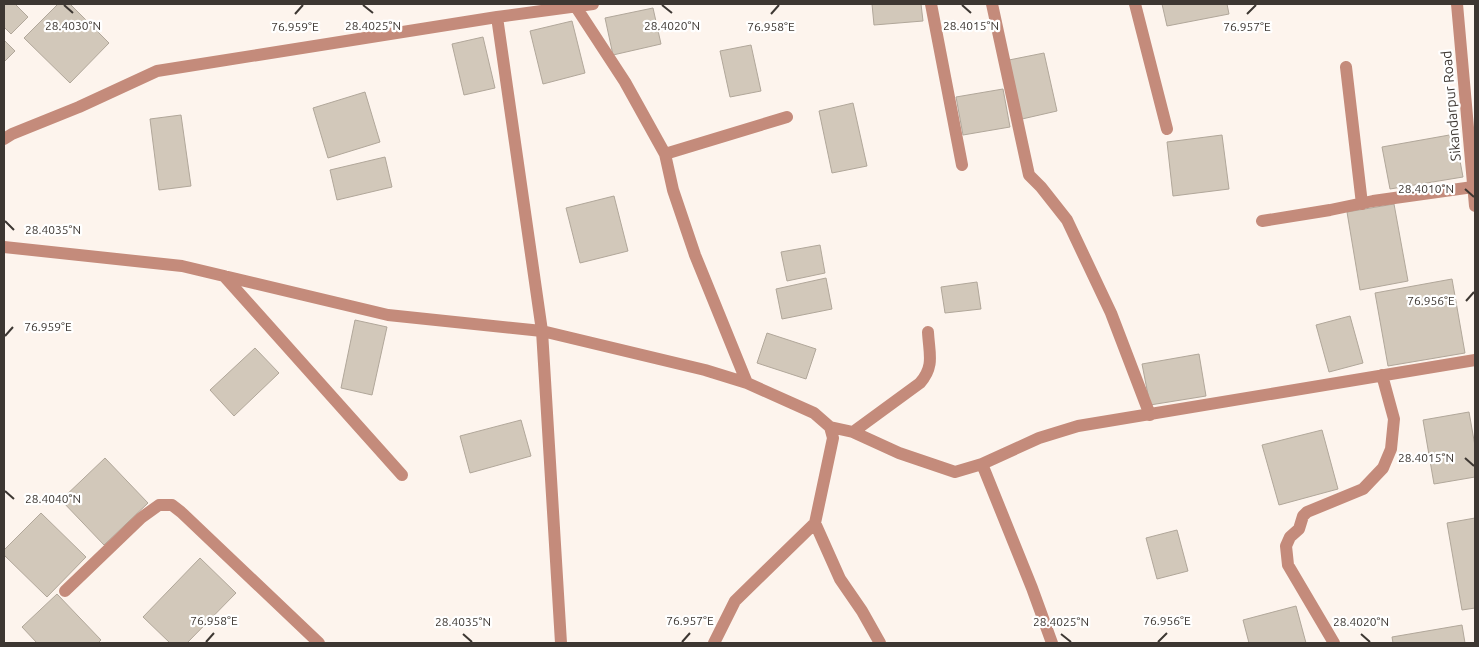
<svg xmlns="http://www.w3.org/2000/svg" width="1479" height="647" font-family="Ubuntu,sans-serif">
  <rect width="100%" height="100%" fill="#fdf4ed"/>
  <path fill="#d2c8ba" stroke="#b1a79a" d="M4,4H15L28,17L11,34L4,27Z
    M58,4H70L109,43L70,83L24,38Z
    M872,4H921L923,21L874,25Z
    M1162,4H1227L1229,14L1167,26Z
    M653,8L661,44L613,55L605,18Z
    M572,21L585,73L543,84L530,31Z
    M483,37L495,88L464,95L452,44Z
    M4,40L15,51L4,62Z
    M751,45L761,91L730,97L720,51Z
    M1044,53L1057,111L1022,119L1009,60Z
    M1003,89L1010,127L963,135L956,97Z
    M365,92L380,142L328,158L313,108Z
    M853,103L867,166L832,173L819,111Z
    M181,115L191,186L159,190L150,119Z
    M1455,134L1463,177L1390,189L1382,147Z
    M1222,135L1229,189L1173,196L1167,142Z
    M385,157L392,187L337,200L330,170Z
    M614,196L628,251L580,263L566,208Z
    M1394,204L1408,281L1360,290L1347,212Z
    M820,245L825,273L787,281L781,252Z
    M826,278L832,309L782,319L776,289Z
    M1452,279L1465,353L1388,366L1375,293Z
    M977,282L981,309L945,313L941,287Z
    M1350,316L1363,363L1329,372L1316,325Z
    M355,320L387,327L372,395L341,388Z
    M767,333L816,349L806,379L757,363Z
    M255,348L279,373L234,416L210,390Z
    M1199,354L1206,396L1150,405L1142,364Z
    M1469,412L1475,446V477L1434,484L1423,420Z
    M521,420L531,456L470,473L460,436Z
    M1322,430L1338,489L1279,505L1262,445Z
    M105,458L148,503L104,545L61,500Z
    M41,513L86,557L47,597L4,555V550Z
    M1475,518V608L1462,610L1447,523Z
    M1177,530L1188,571L1157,579L1146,538Z
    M200,558L236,593L187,643H170L143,617Z
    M57,594L101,640L98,643H37L22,627Z
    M1296,606L1306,643H1249L1243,620Z
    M1462,625L1465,643H1393L1392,637Z"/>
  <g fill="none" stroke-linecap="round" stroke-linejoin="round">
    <path stroke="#c48b7b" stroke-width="12" d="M574,4L625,82L665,154L673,190L695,255L747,383
      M931,4L962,165
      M992,4L1029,175L1041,187L1067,220L1111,313L1150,415
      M1135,4L1167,129
      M1457,4L1475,206
      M497,17L542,331L561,643
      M1346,67L1362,204
      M4,139L12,134L79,107L157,71L497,17L593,4
      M665,154L787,117
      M1262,221L1330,210L1373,201L1473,187
      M4,247L182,266L388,315L542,331L705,370L747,383L814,413L830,427L833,438L815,523L735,601L714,643
      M224,276L402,475
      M830,427L853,432L899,453L955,472L982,464L1039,438L1078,426L1475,360
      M853,432L920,383C935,366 929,353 928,332
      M982,464L1032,588L1052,643
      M815,523L840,579L862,611L880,643
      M65,591L141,518L159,505H172L181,512L319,643
      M1334,643L1288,565L1286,546L1290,537L1299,529L1303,516L1307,512L1363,489L1383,468L1391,449L1394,419L1382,375"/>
  </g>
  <path fill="none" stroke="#3d3732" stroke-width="2" d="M64,5L73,13M363,5L373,13M662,5L672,13M962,5L971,13M295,14L303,5M771,14L779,5M1247,14L1256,5M1465,189L1474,197M5,221L14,230M1466,301L1474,292M5,336L13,327M1465,458L1474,466M5,491L14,499M463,634L472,642M1061,634L1071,642M1361,634L1370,642M206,642L214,633M682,642L690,633M1158,642L1167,633"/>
  <g text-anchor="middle" stroke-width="4.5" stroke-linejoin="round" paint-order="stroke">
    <g font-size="14" fill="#3d3732" stroke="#fff">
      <text transform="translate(1451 106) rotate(-95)" y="5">Sikandarpur Road</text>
    </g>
  </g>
  <g font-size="12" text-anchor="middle" fill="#3d3732" stroke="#fff" stroke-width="4.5" stroke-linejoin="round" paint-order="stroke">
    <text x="73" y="30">28.4030°N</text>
    <text x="373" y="30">28.4025°N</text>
    <text x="672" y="30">28.4020°N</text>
    <text x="971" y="30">28.4015°N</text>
    <text x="771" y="31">76.958°E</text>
    <text x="1247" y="31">76.957°E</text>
    <text x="295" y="31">76.959°E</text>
    <text x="1426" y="193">28.4010°N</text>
    <text x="53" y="234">28.4035°N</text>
    <text x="1431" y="305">76.956°E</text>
    <text x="48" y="331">76.959°E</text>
    <text x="1426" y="462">28.4015°N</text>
    <text x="53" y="503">28.4040°N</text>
    <text x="214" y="625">76.958°E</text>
    <text x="690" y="625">76.957°E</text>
    <text x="1167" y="625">76.956°E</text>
    <text x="463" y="626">28.4035°N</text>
    <text x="1061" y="626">28.4025°N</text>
    <text x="1361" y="626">28.4020°N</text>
  </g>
  <rect width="1479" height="647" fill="none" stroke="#3d3732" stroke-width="10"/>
</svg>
